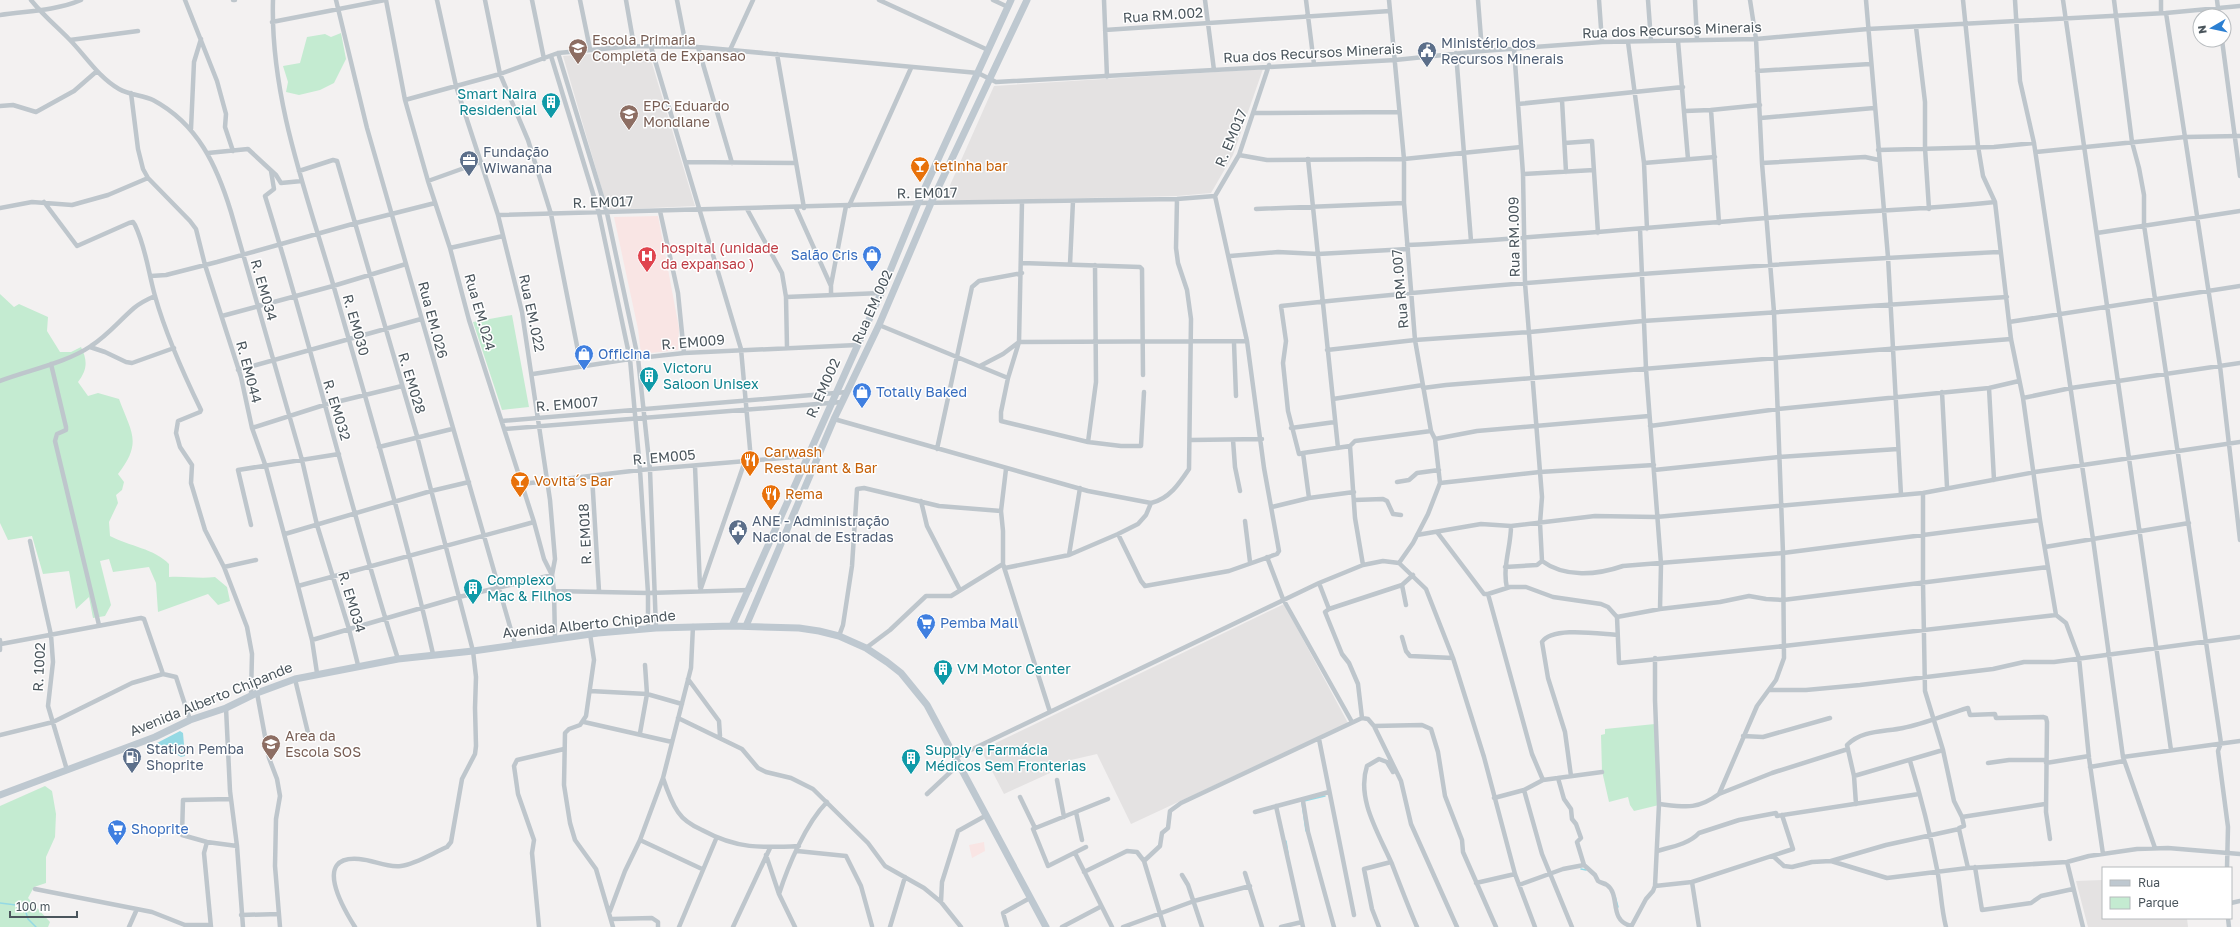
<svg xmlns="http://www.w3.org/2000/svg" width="2240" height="927" font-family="'Golos Text',sans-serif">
  <rect width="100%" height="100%" fill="#f3f1f1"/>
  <path fill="#e4e2e2" d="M648,50L695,206L608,210L563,56Z
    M1263,69L1233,155L1211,193L1177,196L943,201L994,86Z
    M1284,604L1348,723L1131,824L1097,754L1071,760L1049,769L1050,773L1004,794L981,750Z
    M2103,880V918H2187L2188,927H2088L2076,881Z"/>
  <path fill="#f9e5e4" d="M658,216L679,328L678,350L641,354L638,329L614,217Z
    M984,842L985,851L972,858L969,845Z"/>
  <path fill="#c4ebd1" d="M341,33L346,59L334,83L320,90L299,95L286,92L288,82L283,66L300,63L307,37L325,34L331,37Z
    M0,294L14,307L19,304L48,317L47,331L60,352H71L81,347C88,361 87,370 78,382L88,396L98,393L119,399C131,432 143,442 118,474L124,482L122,490L116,495L118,503L109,522L110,536C129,546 155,549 169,564V577C186,576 199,579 215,577L227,587L230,601L218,605L208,594L158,612L156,583L149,567L113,572L109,559L100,561L111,605L105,616L93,618L89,597L76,609L69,571L43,574L32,536L8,540L0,523Z
    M512,315L529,407L502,410L473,322Z
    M1655,724L1659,805L1634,811L1630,805L1628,797L1609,802L1602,771L1601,735L1605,734V729Z
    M45,786L52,791L56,814L55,837L46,857V883L34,887L28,898L50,922L48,927H0V806Z"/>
  <path fill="#95d9e4" d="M180,731L183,733L185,756L181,757L176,754L165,753L161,745L157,743Z"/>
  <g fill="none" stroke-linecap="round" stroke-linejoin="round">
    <path stroke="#95d9e4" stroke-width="1.5" d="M1304,801L1325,796
      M1302,803L1306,831
      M1286,841L1288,853
      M1581,869L1586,870
      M1615,896L1618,907
      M0,903L24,906L28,919L36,927"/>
    <path stroke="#bec6cc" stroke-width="4.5" d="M31,0C42,14 56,26 69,39C85,55 98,77 119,89C129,95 143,95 153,100C198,124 217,166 231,212L302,460L317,525L349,629L358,665
      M185,0L217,81L226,114L225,127L233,151
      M233,0H235
      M273,0C270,97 306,192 333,284C368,407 405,530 433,654
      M336,0L367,128L515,644
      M437,0L456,86L498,215L522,312L550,500L555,559L552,575L554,591L555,639
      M485,0L500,74L528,140L551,214L581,366
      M532,0L544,59
      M580,0L590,49
      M626,0L634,46
      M677,0L686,46
      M879,0L988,50
      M993,0L1008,7
      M1104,0L1107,77
      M1205,0L1214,70
      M1306,0L1314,64
      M1389,0L1404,159V203L1415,340L1431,431L1435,439L1440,483L1428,514L1413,543L1399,563
      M1478,0L1482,51
      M1599,0L1602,42
      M1648,0L1651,41
      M1695,0L1697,40
      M1866,0L1888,257L1901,495
      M1963,0L1978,146L1983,176L1995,202L2011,339L2023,398L2040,520L2056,615
      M2015,0L2020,81L2034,143L2093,539L2123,757L2155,848
      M2063,0L2171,750
      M2114,0L2132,142L2139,168L2144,195V225L2221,743L2218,751L2228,827L2227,868
      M2217,0L2219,16
      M2161,12V0
      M2166,13L2220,366L2240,540
      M0,15C26,11 56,11 81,0
      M272,22L385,0
      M1916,27L1925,102V148L1929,209
      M1105,30L1390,11
      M70,40L138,31
      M2222,40L2240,176
      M1678,41L1688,159
      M1628,42L1644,163L1647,229
      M651,47L741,349L751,460
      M698,47L732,163
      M1514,48L1523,174L1525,283L1542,497L1540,523L1542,561C1565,578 1597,575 1623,566L1783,553L2040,520
      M730,50L753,0
      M558,53L607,213L638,358L650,470L656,628
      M1456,53L1471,241
      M777,54L804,208
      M551,56L599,213L630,359L640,470L648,593V629
      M1757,71L1870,64
      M131,93L138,149L143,169L148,178L190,221L196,229L205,265L241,377L252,428L266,467L298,586L312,640L317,673
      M405,100L500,74L558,53L634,46L698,47L978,73L996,82L1395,60L1482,51L1602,42L1756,39L1868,29L2166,13L2240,6
      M1562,100L1566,172
      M1518,104L1683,87
      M0,106L13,105L36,112L74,91L97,71
      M1711,110L1760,105
      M1685,111L1711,110L1719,223
      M1254,113L1399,112
      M1761,118L1874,108
      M191,129L194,62L201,39
      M1565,143L1592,141L1598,233
      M1878,150L1994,147L2034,143
      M2036,152L2185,137L2240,136
      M208,153L248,149L276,175L281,183L302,181
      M1239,155L1267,160L1404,159L1521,147
      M1308,159L1338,448
      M686,162L796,163
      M1644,163L1715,157
      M1762,163L1865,157L1879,160
      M271,171L274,189L265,196C313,349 349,506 398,659
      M299,171L333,160L337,161L417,436L473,651L476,677L475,708L476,746L475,754L462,779L451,842L447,847C433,853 416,864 401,866C386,868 374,860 359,859C312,855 343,908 355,927
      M1523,174L1594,170
      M428,181L481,162
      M44,202L77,246L129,223L133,222L135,225C146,248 148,271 155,296C166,335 183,373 201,410L200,412L178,421L176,433L180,447L192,465L191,483L205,530L224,567
      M1022,202L1019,342L1008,378L1001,412V421L1088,442L1121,446H1141L1144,392
      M849,206L911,68
      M0,208L32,202L72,205L108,195L148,178
      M796,208L831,286V295
      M747,209L782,273L786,297L787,348
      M1256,209L1404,203
      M660,211L678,293L684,353
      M498,215L918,203L1177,199L1215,196L1239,155L1269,65
      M1640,229L1646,369L1661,564L1660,609
      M2097,233L2240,211
      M1407,245C1527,239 1646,228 1766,218C1842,212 1919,210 1995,202
      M450,248L503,236
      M1230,256L1278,252L1318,254L1408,249
      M1022,263L1140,267L1142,269L1143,375
      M1070,264L1073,201
      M151,276L166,275L217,262L356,223L435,203
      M831,285L846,206
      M786,297L881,293
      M222,316L333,286L406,264
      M2009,322L2240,286
      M879,325L1008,378
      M1234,343L1236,396
      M90,347L105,352L126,362L132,363L174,348
      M1327,350L1415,340L1530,332L1643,321L2007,297
      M51,364L66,427V430L57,434L55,441L99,625
      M980,366L1003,354L1019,342L1247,341
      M238,370L421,319
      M533,374L630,359L684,353L857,345
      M0,381C29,370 66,363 91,346C108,335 119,321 134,308C140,303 148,299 155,296
      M1423,388L1446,385L2011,339
      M1989,388L1994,480
      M1942,392L1947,487
      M2023,398L2071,388L2240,363
      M1333,399L1423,385
      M834,419L1088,491L1151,503
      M502,421L847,392
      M1650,426L1778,409L1989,388L2019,381
      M252,428L324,405L402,386
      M1291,428L1335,422
      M505,429L842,402
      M1435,439L1477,431L1649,416
      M1191,440L1262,439
      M1233,440L1235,467L1240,491
      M1088,442L1096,382L1095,265
      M1350,446L1355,518L1363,565
      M379,447L452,429
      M937,449L972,287L979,281L1022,273
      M1303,453L1350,446L1355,441L1431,431
      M695,466L700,587
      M1006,469L1001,511L1003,531V564L1050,712
      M1654,470L1779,457L1898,449
      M592,476L599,591
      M1397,482L1409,480L1417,473L1439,470
      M1440,483L1540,472L1654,465
      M522,484L640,470L807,456
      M1923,493V583L1925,691L1943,750L1954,801L1962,817L2045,804
      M1309,498L1354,492
      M1355,500L1383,499L1387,501L1393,514L1401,515
      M921,501L927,526L960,590
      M1272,507L1309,498L1303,453L1299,454L1288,411L1283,363L1286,341L1281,306C1520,281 1759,264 1999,252
      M1245,521L1250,562
      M251,525L238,470L339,454
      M1437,532L1484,594H1488L1532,754L1543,780
      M285,534L431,491L469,482
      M1118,534L1141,581L1145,586L1229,571L1277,554L1279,551L1264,468L1247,341L1215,196
      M1417,535L1481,524L1511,526L1595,516L1656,517L1923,493L2035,472L2240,442
      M30,541L51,635L53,662L48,706L67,770
      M2045,547L2189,523
      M1069,555L1080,488
      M1267,557L1283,599L1352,722
      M1505,567L1537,565L1542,561
      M1005,568L1069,555L1118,534L1138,524L1146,515L1151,503C1169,499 1179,484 1189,469L1191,319L1187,290L1178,263L1176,248L1177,199
      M1319,583L1329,609L1325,612L1342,654L1349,663L1358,684L1362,718
      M1402,585L1406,605
      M298,586L534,522
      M1507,588C1502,567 1511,547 1511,526
      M554,591L648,593L750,590
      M700,591L745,461
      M1488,594L1510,587H1526L1553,597L1601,604L1608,607L1617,617L1660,609L1720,602L1749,596L1766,599L1783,600L2048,567
      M1329,609L1402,585L1413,575
      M1617,617L1619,663L1784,646L2056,615L2066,623L2079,658L2089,758L2103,854
      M590,634L594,660L586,716L580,725L569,729L565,733L564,785L570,823L575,840L596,869L613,927
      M839,636L843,625L852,566L857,489L864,488L939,506L1001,511
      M1402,637L1406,651L1410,656L1453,658
      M0,640V650
      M312,640L459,597L552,575L544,559L534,522L469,320L450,248L428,181L405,100L386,0
      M1,644L141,618L144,619L163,674L176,677L190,720
      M866,648L890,630L926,596H951L1003,564
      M295,679L309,737
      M688,679L719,721L720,736
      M1770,690H1806L1860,685L1993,669L2024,662H2054L2240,637
      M590,691L647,694L682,704
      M257,693L269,758L277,779L280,796L276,819L275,866L280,927
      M251,695L252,654L247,627L224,567L256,560
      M226,708L230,791L237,846L243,927
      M678,718L742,749L758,768L766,772L791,778L813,789L868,843L885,866L924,888L941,902L961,927
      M584,722L672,742
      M1374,726L1422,725L1431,729L1438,752L1445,796L1462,840L1463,852L1496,927
      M640,733L647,694L645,665
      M0,735L53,722L132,683L163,674
      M1743,736L1763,737L1830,718
      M1319,739L1354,915
      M2123,757L2240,741
      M954,758L1319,583L1363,565L1383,561L1399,563L1426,589L1453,658L1484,757L1515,874L1535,927
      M1910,761C1921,797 1930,833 1937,869C1941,889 1941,908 1946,927
      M1988,763L2009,760H2046
      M2046,763L2089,756
      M2090,767L2124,761
      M1393,772L1387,762L1379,759L1367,766C1356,799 1379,834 1392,864C1400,885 1408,906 1417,927
      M1571,776L1565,732L1548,678L1542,642C1552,626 1600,634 1617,635
      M1854,776L1943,750
      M663,778C667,790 671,802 678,812C684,821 693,826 702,830C737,849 761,848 799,846
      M1057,780L1064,817
      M1524,790L1542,854L1572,927
      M927,794L958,765
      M1719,794L1772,773L1848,749
      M1020,797L1035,828
      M1494,798L1524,790L1543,780L1602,772
      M231,799L183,800L182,835L207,842L237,846
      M1303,801L1308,832L1334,927
      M1659,804C1685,807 1697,810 1719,794L1757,706L1776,680L1784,658L1783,553L1774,312L1762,163L1756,39L1750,0
      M1856,804L1854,776L1847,745C1862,730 1884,732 1903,728C1925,724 1947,714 1968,708L1970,715L1995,714L1996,718L2043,717L2046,718L2047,722L2046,812L2050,839
      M1276,806L1303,927
      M1076,812L1082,840
      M1255,812L1329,792
      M1959,829L1968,868
      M640,840L702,869
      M207,842L204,853L211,927
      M1086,847L1048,866L1033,829L1108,799
      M797,851L846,856L861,886L872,926
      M1657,851C1671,847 1689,844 1699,833L1739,820L1776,813L1777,816L1919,794
      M1075,853L1112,927
      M766,855L779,894L795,927
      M1773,856L1784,866L1792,867L1812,862L1831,861L1887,878L1968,868L2067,862L2089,856L2137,849L2168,848L2240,854
      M1831,861L1886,845L1959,829V828L1964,826L1962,817
      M2067,862L2083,927
      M1584,865L1595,875L1598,881C1601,883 1604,883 1607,885C1621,895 1608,920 1631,926
      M1975,867L1982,910L2031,903L2041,896L2073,889
      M1084,872L1127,851L1137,852L1144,861
      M1245,873L1262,927
      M1182,875L1188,885L1202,927
      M1692,882L1793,849L1782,815
      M1476,883L1515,874
      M1519,885L1563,869L1584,865L1577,842L1581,838L1576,824L1572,819L1571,809L1564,799L1558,778
      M1655,886L1692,882L1699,927
      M35,889L152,912L185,925H211
      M779,894C788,866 806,823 827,802
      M941,902L942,882L958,831L985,816
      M2231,903L2240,901
      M610,911L625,871L640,840L663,778L691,668L693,626
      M241,915L279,914
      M2228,918L2229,927
      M612,919L652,918L658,922V927
      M129,927L137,909
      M539,927L532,853L534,840L518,794L514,766L517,760L564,749
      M679,927L716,839
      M733,927L770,848
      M890,927L905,877
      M1007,927L1003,913L1030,898
      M1062,927L1100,907
      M1123,927L1194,901L1250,886
      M1164,927L1144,861L1160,846L1162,833L1168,828L1170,811L1181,803L1362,718L1368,719L1374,726L1401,781L1411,824L1457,927
      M1281,927L1302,922
      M1379,927L1372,909L1364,869L1391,862
      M1631,927L1646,899L1653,891L1655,886L1659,804L1655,700V658"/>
    <path stroke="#bec8d0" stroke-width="7" d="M732,626L881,293L918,203L1011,0
      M746,626L834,419L879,325L931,203L1027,0
      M0,795L155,737L190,720L226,708L257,693L295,679L398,659L473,651L598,633L656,628L732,626L799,628L819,631L839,636L866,648L887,662L901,673L927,705L1046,927"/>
  </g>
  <defs>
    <g id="school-pin" transform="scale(1)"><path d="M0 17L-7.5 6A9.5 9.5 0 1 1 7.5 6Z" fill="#8d6e63" stroke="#fff"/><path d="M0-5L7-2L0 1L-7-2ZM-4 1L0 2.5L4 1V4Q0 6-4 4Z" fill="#fff"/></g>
    <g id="civic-pin" transform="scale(1)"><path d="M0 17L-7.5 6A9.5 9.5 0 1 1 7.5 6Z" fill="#5c6f8a" stroke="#fff"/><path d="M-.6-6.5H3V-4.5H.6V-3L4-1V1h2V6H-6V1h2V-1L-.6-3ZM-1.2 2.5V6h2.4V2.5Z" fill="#fff"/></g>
    <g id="building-pin" transform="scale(1)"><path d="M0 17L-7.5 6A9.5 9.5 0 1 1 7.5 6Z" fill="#0f9aa8" stroke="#fff"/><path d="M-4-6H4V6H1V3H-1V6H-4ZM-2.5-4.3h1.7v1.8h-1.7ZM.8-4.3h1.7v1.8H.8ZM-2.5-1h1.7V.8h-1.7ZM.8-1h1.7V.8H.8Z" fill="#fff"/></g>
    <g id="office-pin" transform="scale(1)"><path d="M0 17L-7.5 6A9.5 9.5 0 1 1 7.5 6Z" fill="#5c6f8a" stroke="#fff"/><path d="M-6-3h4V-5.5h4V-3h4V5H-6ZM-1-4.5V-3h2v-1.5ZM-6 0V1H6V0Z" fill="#fff"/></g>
    <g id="bar-pin" transform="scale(1)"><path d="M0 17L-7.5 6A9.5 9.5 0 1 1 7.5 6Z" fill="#e8710a" stroke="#fff"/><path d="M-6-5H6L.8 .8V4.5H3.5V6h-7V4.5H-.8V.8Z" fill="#fff"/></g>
    <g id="shop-pin" transform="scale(1)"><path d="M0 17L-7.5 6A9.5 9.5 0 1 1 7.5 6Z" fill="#3f7fe0" stroke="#fff"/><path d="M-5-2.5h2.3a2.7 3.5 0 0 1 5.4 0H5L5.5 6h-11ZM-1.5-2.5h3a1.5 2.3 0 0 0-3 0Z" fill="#fff"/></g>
    <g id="hospital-pin" transform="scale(1)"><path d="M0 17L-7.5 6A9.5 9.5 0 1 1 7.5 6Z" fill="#e0444e" stroke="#fff"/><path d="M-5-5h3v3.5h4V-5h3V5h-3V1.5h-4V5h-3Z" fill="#fff"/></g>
    <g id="restaurant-pin" transform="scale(1)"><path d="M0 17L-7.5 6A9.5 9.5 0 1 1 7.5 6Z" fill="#e8710a" stroke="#fff"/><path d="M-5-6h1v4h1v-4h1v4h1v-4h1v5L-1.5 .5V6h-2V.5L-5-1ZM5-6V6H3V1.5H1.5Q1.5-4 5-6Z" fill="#fff"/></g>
    <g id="supermarket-pin" transform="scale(1)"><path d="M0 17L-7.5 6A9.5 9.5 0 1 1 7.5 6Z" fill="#3f7fe0" stroke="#fff"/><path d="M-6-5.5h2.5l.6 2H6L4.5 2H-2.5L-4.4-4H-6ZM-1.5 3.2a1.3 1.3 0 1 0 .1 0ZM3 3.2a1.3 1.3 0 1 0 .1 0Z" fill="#fff"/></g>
    <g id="fuel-pin" transform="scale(1)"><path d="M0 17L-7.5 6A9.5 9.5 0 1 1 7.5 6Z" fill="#5c6f8a" stroke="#fff"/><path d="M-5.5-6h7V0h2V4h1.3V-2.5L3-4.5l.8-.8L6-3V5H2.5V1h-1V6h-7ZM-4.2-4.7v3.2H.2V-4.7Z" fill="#fff"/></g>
  </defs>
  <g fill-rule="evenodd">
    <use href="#school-pin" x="578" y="48"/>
    <use href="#civic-pin" x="1427" y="51"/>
    <use href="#building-pin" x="551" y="102"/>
    <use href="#school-pin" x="629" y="114"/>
    <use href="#office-pin" x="469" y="160"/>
    <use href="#bar-pin" x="920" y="166"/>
    <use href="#shop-pin" x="872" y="255"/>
    <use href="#hospital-pin" x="647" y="256"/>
    <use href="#shop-pin" x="584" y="354"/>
    <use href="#building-pin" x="649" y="376"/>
    <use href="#shop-pin" x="862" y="392"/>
    <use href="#restaurant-pin" x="750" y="460"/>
    <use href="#bar-pin" x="520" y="481"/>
    <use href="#restaurant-pin" x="771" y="494"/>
    <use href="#civic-pin" x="738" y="529"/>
    <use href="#building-pin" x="473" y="588"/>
    <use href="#supermarket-pin" x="926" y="623"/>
    <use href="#building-pin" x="943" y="669"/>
    <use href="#school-pin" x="271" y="744"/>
    <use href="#fuel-pin" x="132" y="757"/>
    <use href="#building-pin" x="911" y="758"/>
    <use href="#supermarket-pin" x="117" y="829"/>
  </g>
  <g text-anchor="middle" stroke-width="3" stroke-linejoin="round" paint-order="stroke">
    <g font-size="14" fill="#4a555c" stroke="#fff">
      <text transform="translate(1163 15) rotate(-4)" y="5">Rua RM.002</text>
      <text transform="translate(1672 30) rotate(-2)" y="5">Rua dos Recursos Minerais</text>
      <text transform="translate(1313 53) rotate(-3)" y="5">Rua dos Recursos Minerais</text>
      <text transform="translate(1231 138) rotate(-67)" y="5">R. EM017</text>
      <text transform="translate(927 193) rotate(-1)" y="5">R. EM017</text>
      <text transform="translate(603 202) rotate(-2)" y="5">R. EM017</text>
      <text transform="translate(1514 237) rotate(-91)" y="5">Rua RM.009</text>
      <text transform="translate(1400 289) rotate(-95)" y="5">Rua RM.007</text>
      <text transform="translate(264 290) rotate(74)" y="5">R. EM034</text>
      <text transform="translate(872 307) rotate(-66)" y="5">Rua EM.002</text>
      <text transform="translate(480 312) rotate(74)" y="5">Rua EM.024</text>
      <text transform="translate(532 313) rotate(78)" y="5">Rua EM.022</text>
      <text transform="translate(433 320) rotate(75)" y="5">Rua EM.026</text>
      <text transform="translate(356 325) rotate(74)" y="5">R. EM030</text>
      <text transform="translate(693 342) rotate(-5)" y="5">R. EM009</text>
      <text transform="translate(249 372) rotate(75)" y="5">R. EM044</text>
      <text transform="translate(412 383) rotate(73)" y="5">R. EM028</text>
      <text transform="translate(823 388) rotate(-66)" y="5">R. EM002</text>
      <text transform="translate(567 404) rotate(-5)" y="5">R. EM007</text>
      <text transform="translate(337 410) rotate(73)" y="5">R. EM032</text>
      <text transform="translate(664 457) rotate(-5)" y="5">R. EM005</text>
      <text transform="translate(585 534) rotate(-93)" y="5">R. EM018</text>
      <text transform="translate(352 602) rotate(73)" y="5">R. EM034</text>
      <text transform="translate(589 624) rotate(-6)" y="5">Avenida Alberto Chipande</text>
      <text transform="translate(39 667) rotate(-87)" y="5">R. 1002</text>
      <text transform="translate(211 699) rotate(-22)" y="5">Avenida Alberto Chipande</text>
    </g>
    <g font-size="14" fill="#785e54" stroke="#fff" text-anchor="start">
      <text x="592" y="45">Escola Primaria<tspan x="592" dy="16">Completa de Expansao</tspan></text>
      <text x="643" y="111">EPC Eduardo<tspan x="643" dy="16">Mondlane</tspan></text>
      <text x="285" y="741">Area da<tspan x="285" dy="16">Escola SOS</tspan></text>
    </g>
    <g font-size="14" fill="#4e5e75" stroke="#fff" text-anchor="start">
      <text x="1441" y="48">Ministério dos<tspan x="1441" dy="16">Recursos Minerais</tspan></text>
      <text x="483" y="157">Fundação<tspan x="483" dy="16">Wiwanana</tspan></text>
      <text x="752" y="526">ANE - Administração<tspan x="752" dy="16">Nacional de Estradas</tspan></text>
      <text x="146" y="754">Station Pemba<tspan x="146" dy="16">Shoprite</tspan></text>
    </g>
    <g font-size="14" fill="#0d838f" stroke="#fff" text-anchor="start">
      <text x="537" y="99" text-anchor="end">Smart Naira<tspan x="537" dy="16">Residencial</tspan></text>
      <text x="663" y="373">Victoru<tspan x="663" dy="16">Saloon Unisex</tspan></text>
      <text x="487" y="585">Complexo<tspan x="487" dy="16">Mac &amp; Filhos</tspan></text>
      <text x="957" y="674">VM Motor Center</text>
      <text x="925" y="755">Supply e Farmácia<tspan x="925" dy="16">Médicos Sem Fronterias</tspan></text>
    </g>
    <g font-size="14" fill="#c56008" stroke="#fff" text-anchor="start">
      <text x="934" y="171">tetinha bar</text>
      <text x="764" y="457">Carwash<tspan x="764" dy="16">Restaurant &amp; Bar</tspan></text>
      <text x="534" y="486">Vovita´s Bar</text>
      <text x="785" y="499">Rema</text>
    </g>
    <g font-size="14" fill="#be3a42" stroke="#fff" text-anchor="start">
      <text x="661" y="253">hospital (unidade<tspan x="661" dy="16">da expansao )</tspan></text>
    </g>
    <g font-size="14" fill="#366cbe" stroke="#fff" text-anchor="start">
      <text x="858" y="260" text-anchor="end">Salão Cris</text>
      <text x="598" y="359">Officina</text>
      <text x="876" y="397">Totally Baked</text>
      <text x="940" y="628">Pemba Mall</text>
      <text x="131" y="834">Shoprite</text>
    </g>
  </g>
  <rect x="2102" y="867" width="130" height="52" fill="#ffffff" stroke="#b7bbbe"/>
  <rect x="2110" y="880" width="20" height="6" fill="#bec8d0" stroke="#b7bbbe"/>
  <text x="2138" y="887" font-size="12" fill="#4a555c">Rua</text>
  <rect x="2110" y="897" width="20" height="12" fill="#c4ebd1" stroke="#b7bbbe"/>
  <text x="2138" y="907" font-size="12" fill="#4a555c">Parque</text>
  <g transform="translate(2212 28) rotate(261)"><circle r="19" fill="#ffffff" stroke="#b7bbbe"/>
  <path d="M0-3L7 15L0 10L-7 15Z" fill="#2b7fd2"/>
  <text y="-6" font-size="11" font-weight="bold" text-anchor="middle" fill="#4a555c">N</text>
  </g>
  <path d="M10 911v6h67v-6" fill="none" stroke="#4a555c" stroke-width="2"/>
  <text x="16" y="911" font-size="12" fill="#4a555c" stroke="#ffffff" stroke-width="3" paint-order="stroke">100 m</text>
</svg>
